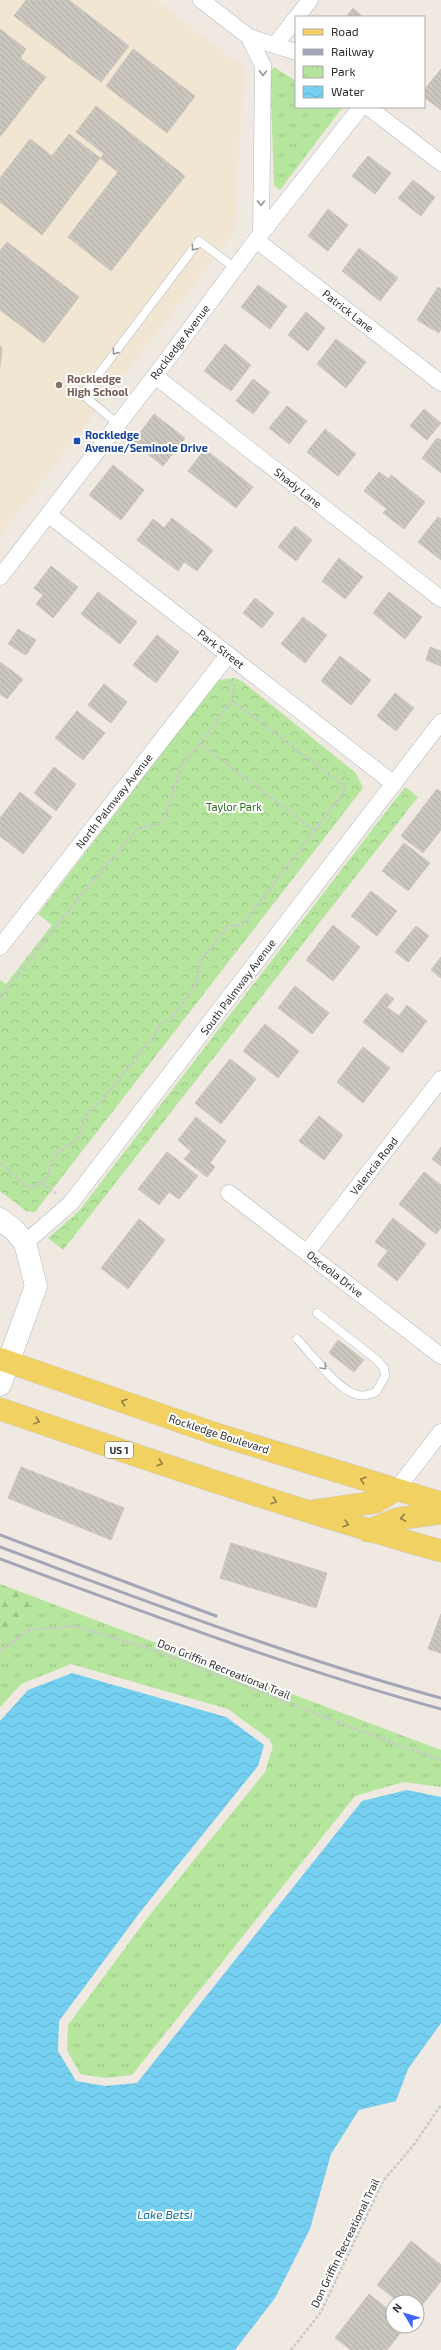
<svg xmlns="http://www.w3.org/2000/svg" width="441" height="2350" font-family="'Exo 2',sans-serif">
  <defs>
    <pattern id="grass-tufts" width="24" height="20" patternUnits="userSpaceOnUse"><rect width="24" height="20" fill="#b6e59e"/><path d="M3 7l-1-3M5 7V3M7 7l1-3M15 17l-1-3M17 17v-4M19 17l1-3" fill="none" stroke="#9dc588"/></pattern>
    <pattern id="forest-firs" width="22" height="20" patternUnits="userSpaceOnUse"><rect width="22" height="20" fill="#b6e59e"/><path d="M5 1l3.5 6h-7zM16 11l3.5 6h-7z" fill="#9dc588"/></pattern>
    <pattern id="park-crowns" width="20" height="18" patternUnits="userSpaceOnUse"><rect width="20" height="18" fill="#b6e59e"/><path d="M2 6a3 3 0 1 1 6 0M12 15a3 3 0 1 1 6 0" fill="none" stroke="#9dc588"/></pattern>
    <pattern id="water-waves" width="16" height="10" patternUnits="userSpaceOnUse"><rect width="16" height="10" fill="#75cff0"/><path d="M0 5q4-4 8 0t8 0" fill="none" stroke="#66b2ce"/></pattern>
    <pattern id="building-back-hatch" width="6" height="6" patternUnits="userSpaceOnUse"><rect width="6" height="6" fill="#cbc7bf"/><path d="M-1 5l2 2M0 0l6 6M5-1l2 2" fill="none" stroke="#afaba4"/></pattern>
  </defs>
  <rect width="100%" height="100%" fill="#efe9e1"/>
  <path fill="#f0e6d1" d="M0,0H156L244,68L234,233L0,536Z"/>
  <path fill="url(#grass-tufts)" d="M274,67L296,81V107L342,108L280,190L274,185L270,72Z
    M37,1598L441,1750V1787L403,1782L355,1796L132,2075L105,2078L80,2074L67,2050L68,2025L148,1917L265,1772L273,1746L269,1739L228,1709L71,1664L21,1684L0,1707V1642Z"/>
  <path fill="url(#forest-firs)" d="M0,1584L37,1598L0,1642Z"/>
  <path fill="url(#park-crowns)" d="M234,678L243,682L356,773L363,788L35,1212L26,1211L0,1191V980L6,984L52,925L38,914L218,680Z
    M405,787L418,797L63,1250L48,1238L79,1211Z"/>
  <path fill="url(#water-waves)" d="M72,1673L226,1717L264,1745L258,1766L141,1911L59,2021L58,2051L76,2081L105,2086L137,2083L362,1801L407,1790L441,1797V2023L408,2069L396,2101L359,2110L331,2154L310,2229L275,2298L235,2350H0V1721L28,1690Z"/>
  <path fill="url(#building-back-hatch)" stroke="#cbc5ba" d="M26,0H69L129,46L101,82L14,16Z
    M353,8L363,17H346Z
    M0,29L26,49L20,58L46,77L0,137Z
    M133,49L195,96L167,133L106,86Z
    M441,69V110L424,97V90Z
    M96,106L185,176L111,271L68,237L118,172L100,158L104,154L76,132Z
    M69,134L100,158L42,235L0,202V178L30,139L52,156Z
    M368,156L391,173L375,194L352,176Z
    M413,180L435,197L421,216L398,198Z
    M328,209L348,225L328,251L308,236Z
    M7,242L79,297L44,343L0,310V251Z
    M359,248L398,278L380,301L342,271Z
    M258,285L287,306L270,329L241,307Z
    M438,287L441,289V329L439,333L417,320Z
    M306,312L325,328L308,351L288,335Z
    M336,339L366,362L346,388L317,364Z
    M225,344L251,365L231,391L204,371Z
    M0,345L2,350L0,367Z
    M253,379L270,392L253,414L236,401Z
    M287,406L307,421L289,444L269,428Z
    M424,409L441,423L427,440L410,426Z
    M154,414L185,438L163,466L133,442Z
    M325,429L356,454L338,476L307,452Z
    M437,438L441,440V473L422,458Z
    M205,449L253,487L236,508L188,471Z
    M113,465L144,490L121,520L89,495Z
    M379,472L389,479L391,475L425,502L404,529L383,513L387,509L364,491Z
    M438,517L441,519V560L418,542Z
    M172,518L213,550L197,571L184,562L178,571L137,540L153,519L164,528Z
    M295,526L312,540L296,561L278,547Z
    M339,558L363,577L345,599L322,581Z
    M51,566L78,587L53,618L36,604L43,595L34,588Z
    M98,592L137,622L120,644L81,614Z
    M389,592L422,617L405,639L373,613Z
    M255,598L274,613L262,628L243,613Z
    M303,617L327,635L305,663L281,644Z
    M18,629L36,640L26,655L8,644Z
    M157,635L179,652L156,683L133,665Z
    M430,647L441,651V666L426,660Z
    M340,656L371,680L351,705L321,681Z
    M0,662L23,679L7,699L0,694Z
    M104,684L127,702L111,723L88,705Z
    M395,693L414,708L396,731L377,716Z
    M77,711L105,733L83,760L55,738Z
    M54,767L76,784L56,811L34,793Z
    M437,789L441,792V830L423,853L401,836Z
    M20,792L52,817L23,854L0,836V818Z
    M404,843L430,863L408,891L382,871Z
    M371,891L397,911L377,936L351,916Z
    M333,925L360,947L333,981L306,960Z
    M416,926L429,936L408,962L395,952Z
    M441,957V978L431,970Z
    M295,986L329,1013L312,1034L278,1008Z
    M386,993L394,999L387,1007L399,1016L407,1005L427,1021L402,1053L363,1022Z
    M265,1024L299,1051L278,1078L243,1051Z
    M363,1047L390,1068L363,1103L337,1082Z
    M230,1059L256,1079L221,1124L195,1103Z
    M319,1116L343,1135L324,1160L299,1141Z
    M196,1117L226,1141L210,1163L215,1167L207,1177L184,1159L191,1151L178,1140Z
    M441,1147V1166L432,1159Z
    M167,1152L198,1176L179,1199L169,1192L159,1205L138,1189Z
    M424,1172L441,1185V1228L436,1234L399,1204Z
    M393,1218L426,1244L397,1281L377,1265L388,1251L375,1242Z
    M139,1219L165,1240L128,1289L101,1268Z
    M338,1340L364,1360L354,1372L329,1353Z
    M21,1467L124,1508L111,1540L8,1498Z
    M231,1543L327,1573L316,1608L220,1578Z
    M441,1614V1653L428,1649Z
    M411,2241L441,2265V2281L417,2312V2302H399L377,2285Z
    M369,2294L393,2313V2326H406L387,2350H351L335,2338Z"/>
  <g fill="none" stroke-linecap="round" stroke-linejoin="round">
    <g stroke="#b4b7c1" stroke-width="9">
      <path id="lane" d="M118,424L83,395L199,241L235,268
        M297,1339C312,1354 335,1387 355,1394C363,1397 369,1395 376,1392L385,1376L384,1368L377,1360L317,1313"/>
    </g>
    <g stroke="#b4b7c1" stroke-width="17">
      <path id="street" d="M201,0L249,37L296,52
        M297,17L310,0
        M249,37L263,66L261,234
        M275,45L296,18
        M368,107L441,163
        M256,240L441,383
        M155,376L441,599
        M49,515L394,784
        M0,577L155,376L256,240L361,107
        M0,947L228,655
        M229,1193L441,1356
        M25,1243L70,1204L441,722
        M307,1252L441,1079
        M396,1490L441,1432"/>
    </g>
    <g stroke="#b4b7c1" stroke-width="23">
      <path id="secondary" d="M0,1219L14,1230L25,1243L36,1286L0,1385"/>
    </g>
    <g stroke="#c9c9c9" stroke-width="23">
      <path id="primary" d="M0,1359L216,1434L441,1503
        M0,1409C146,1459 292,1509 441,1551
        M314,1511L376,1502L396,1490
        M368,1531L397,1519L441,1513"/>
    </g>
    <path stroke="#c9c9c9" stroke-width="2.5" stroke-dasharray="3 2" stroke-linecap="butt" d="M199,743L314,830
      M0,998L77,900L137,829L159,824L164,819L181,767L232,701L234,681
      M0,1163L24,1185L31,1187C50,1181 48,1173 54,1155L75,1141L80,1133L84,1119L91,1109L101,1101L156,1033L159,1024L171,1018L183,1003L197,982L198,969L203,957L228,926L242,925L347,788L232,701
      M42,1183L56,1193
      M0,1651L29,1630L74,1626L149,1648L360,1731L441,1760
      M291,2350L321,2312L383,2181L413,2146L441,2105"/>
    <use href="#lane" stroke="#fff" stroke-width="8"/>
    <use href="#street" stroke="#fff" stroke-width="16"/>
    <use href="#secondary" stroke="#fff" stroke-width="22"/>
    <use href="#primary" stroke="#f2d163" stroke-width="22"/>
    <path stroke="#a3a6b8" stroke-width="3" d="M0,1535L216,1616
      M0,1547C146,1601 291,1657 441,1698
      M0,1559C146,1613 291,1668 441,1709"/>
  </g>
  <defs><path id="oneway-chevron" d="M-2-3.5L2.5 0L-2 3.5" fill="none" stroke-width="1.6" stroke-linecap="round" stroke-linejoin="round"/></defs>
  <g stroke="#969696">
    <use href="#oneway-chevron" transform="translate(263 73) rotate(91)"/>
    <use href="#oneway-chevron" transform="translate(261 203) rotate(91)"/>
    <use href="#oneway-chevron" transform="translate(194 248) rotate(127)"/>
    <use href="#oneway-chevron" transform="translate(115 352) rotate(127)"/>
    <use href="#oneway-chevron" transform="translate(324 1367) rotate(47)"/>
  </g>
  <g stroke="#908048">
    <use href="#oneway-chevron" transform="translate(124 1402) rotate(-161)"/>
    <use href="#oneway-chevron" transform="translate(37 1421) rotate(19)"/>
    <use href="#oneway-chevron" transform="translate(160 1463) rotate(19)"/>
    <use href="#oneway-chevron" transform="translate(363 1480) rotate(-163)"/>
    <use href="#oneway-chevron" transform="translate(274 1501) rotate(18)"/>
    <use href="#oneway-chevron" transform="translate(403 1518) rotate(169)"/>
    <use href="#oneway-chevron" transform="translate(346 1524) rotate(18)"/>
  </g>
  <circle fill="#8d6e63" stroke="#fff" stroke-width="1.5" cx="59" cy="385" r="4"/>
  <rect fill="#1a4fb4" stroke="#fff" stroke-width="1.5" x="73" y="437" width="8" height="8" rx="2"/>
  <g text-anchor="middle" stroke-width="4" stroke-linejoin="round" paint-order="stroke">
    <rect fill="#fff" stroke="#6d6d6d" stroke-width="1" x="105" y="1442" width="28" height="16" rx="3"/>
    <g font-size="10" font-weight="bold" fill="#2e2e2e">
      <text x="119" y="1454">US 1</text>
    </g>
    <g font-size="11" fill="#2e2e2e" stroke="#fff">
      <text transform="translate(348 311) rotate(38)" y="4">Patrick Lane</text>
      <text transform="translate(180 342) rotate(-53)" y="4">Rockledge Avenue</text>
      <text transform="translate(298 488) rotate(38)" y="4">Shady Lane</text>
      <text transform="translate(221 649) rotate(38)" y="4">Park Street</text>
      <text transform="translate(114 801) rotate(-52)" y="4">North Palmway Avenue</text>
      <text transform="translate(238 987) rotate(-53)" y="4">South Palmway Avenue</text>
      <text transform="translate(374 1166) rotate(-52)" y="4">Valencia Road</text>
      <text transform="translate(335 1274) rotate(38)" y="4">Osceola Drive</text>
      <text transform="translate(219 1434) rotate(18)" y="4">Rockledge Boulevard</text>
      <text transform="translate(224 1669) rotate(22)" y="4">Don Griffin Recreational Trail</text>
      <text transform="translate(345 2243) rotate(-64)" y="4">Don Griffin Recreational Trail</text>
    </g>
    <g font-size="11" font-weight="bold" fill="#785e54" stroke="#fff" text-anchor="start">
      <text x="67" y="383">Rockledge<tspan x="67" dy="13">High School</tspan></text>
    </g>
    <g font-size="11" font-weight="bold" fill="#164399" stroke="#fff" text-anchor="start">
      <text x="85" y="439">Rockledge<tspan x="85" dy="13">Avenue/Seminole Drive</tspan></text>
    </g>
    <g font-size="11" fill="#2c6e1b" stroke="#fff">
      <text x="234" y="811">Taylor Park</text>
    </g>
    <g font-size="12" font-style="italic" fill="#0d6fa3" stroke="#fff">
      <text x="165" y="2219">Lake Betsi</text>
    </g>
  </g>
  <rect x="295" y="16" width="130" height="92" fill="#ffffff" stroke="#ababab"/>
  <rect x="303" y="29" width="20" height="6" fill="#f2d163" stroke="#ababab"/>
  <text x="331" y="36" font-size="12" fill="#2e2e2e">Road</text>
  <rect x="303" y="49" width="20" height="6" fill="#a3a6b8" stroke="#ababab"/>
  <text x="331" y="56" font-size="12" fill="#2e2e2e">Railway</text>
  <rect x="303" y="66" width="20" height="12" fill="url(#park-crowns)" stroke="#ababab"/>
  <text x="331" y="76" font-size="12" fill="#2e2e2e">Park</text>
  <rect x="303" y="86" width="20" height="12" fill="url(#water-waves)" stroke="#ababab"/>
  <text x="331" y="96" font-size="12" fill="#2e2e2e">Water</text>
  <g transform="translate(405 2314) rotate(308)"><circle r="19" fill="#ffffff" stroke="#ababab"/>
  <path d="M0-3L7 15L0 10L-7 15Z" fill="#4264fb"/>
  <text y="-6" font-size="11" font-weight="bold" text-anchor="middle" fill="#2e2e2e">N</text>
  </g>
</svg>
